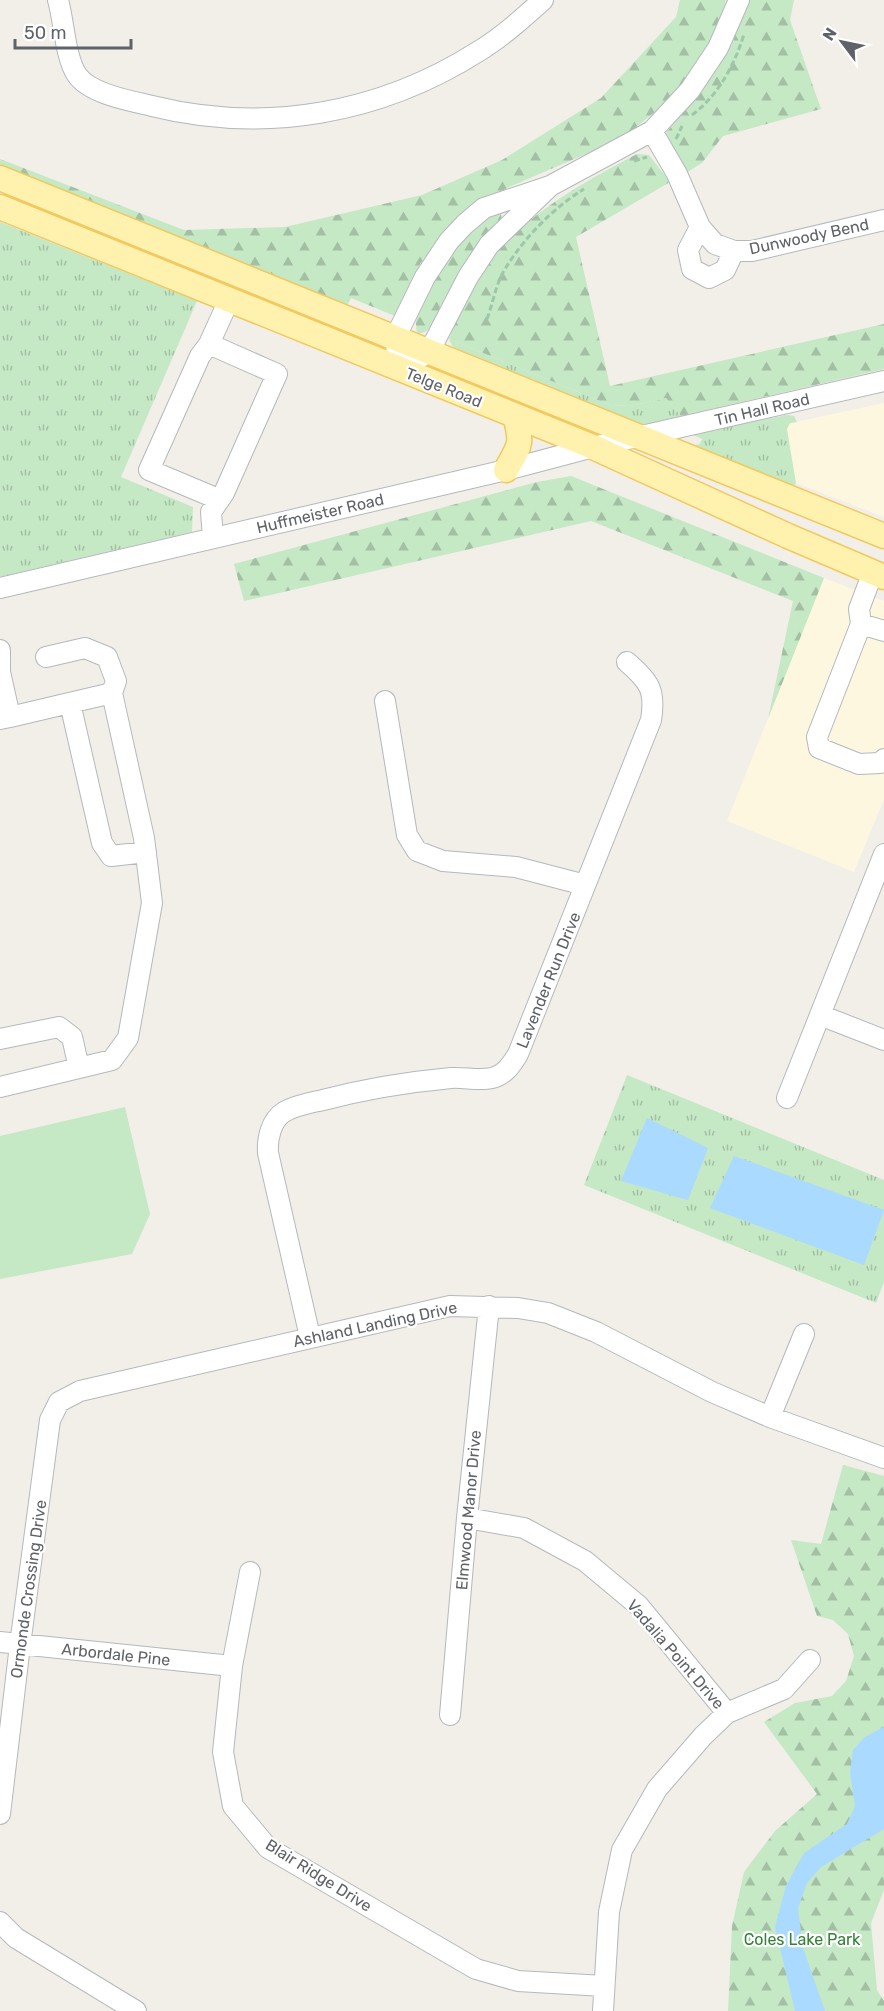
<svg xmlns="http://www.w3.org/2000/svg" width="884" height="2011" font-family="Rubik,sans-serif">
  <defs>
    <pattern id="grass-tufts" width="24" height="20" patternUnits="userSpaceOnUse" patternTransform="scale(1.5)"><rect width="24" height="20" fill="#c5e8c5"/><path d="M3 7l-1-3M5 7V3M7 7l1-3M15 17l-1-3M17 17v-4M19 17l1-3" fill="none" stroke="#a3c0a4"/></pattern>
    <pattern id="forest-firs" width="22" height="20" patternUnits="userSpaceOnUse" patternTransform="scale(1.5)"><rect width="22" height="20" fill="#c5e8c5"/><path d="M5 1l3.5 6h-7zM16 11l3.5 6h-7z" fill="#a3c0a4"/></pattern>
  </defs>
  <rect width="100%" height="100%" fill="#f1efe8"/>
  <path fill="#fef7e0" d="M884,403V517L789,480L782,425Z
    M824,578L884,601V799L854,872L727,821Z"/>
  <path fill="url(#grass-tufts)" d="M0,222L197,301L121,477L193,507L192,532L0,577Z
    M449,339L610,405L630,406L666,398L681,416L639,426L456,353Z
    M788,415L794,416L797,422L790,423L787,429L796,483L793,486L692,446L700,444L702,439L691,434L697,431Z
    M627,1075L884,1180V1282L876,1303L584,1185Z"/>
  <path fill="url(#forest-firs)" d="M680,0H726L723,12L703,55L668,101L623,138L507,188L482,203L448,229L420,264L395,316L351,298L346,308L0,168V159L184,230L285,227L422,195L502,160L601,98L676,17Z
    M748,0H794L790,20L821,109L723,136L702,163L686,173L666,133L711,78L732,44Z
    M637,154L649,155L670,182L576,237L610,386L884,324V369L681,416L666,398L630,406L610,405L449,339C460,311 473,281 492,258C531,211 584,182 637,154Z
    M495,213L501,214L502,221C475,252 453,278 436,316C432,326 428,333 417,334L415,315L444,261L466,237Z
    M571,476L824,578L768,719L793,601L591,521L244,601L234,564L537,482Z
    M843,1465L884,1476V1890L871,1923L877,1990L884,2001V2011H728L732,1926L744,1872L775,1831L817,1794L764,1722L795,1703L832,1696L846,1681L854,1656L848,1634L833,1620L817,1616L791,1540L821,1544Z"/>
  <path fill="#c5e8c5" d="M125,1107L150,1214L132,1254L0,1279V1136Z"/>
  <path fill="#aadaff" d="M647,1118L708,1148L688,1200L621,1181Z
    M734,1156L884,1210L864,1265L710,1208Z
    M884,1727V1829L821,1867L807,1883L798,1908L803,1948L825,2011H795L775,1927L786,1886L804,1853L847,1824L855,1806L850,1772L853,1750L865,1737Z"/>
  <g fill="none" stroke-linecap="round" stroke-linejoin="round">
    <g stroke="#b5b8bc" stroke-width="22">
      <path id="minor" d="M58,0C64,21 65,57 77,75C90,94 131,101 152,106C265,134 380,114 479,51C502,37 523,18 543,0
        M652,131L677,174L700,227L715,244L734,251H752L884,220
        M550,186L489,245L468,277L429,352L400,369L395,338L425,277L449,241L465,224L484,208L550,186L652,131L690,90L718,48L739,0
        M700,227L688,250L692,269L709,278L725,270L734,251
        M209,344L200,356L149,470L218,499
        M213,538L211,512L224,493L277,374L209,344L229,300
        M873,572L859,609L861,624L817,737L819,748L859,764L880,763L884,759
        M0,588L506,470L593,447L884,381
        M861,624L884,631
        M0,650V670
        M0,672L10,717L0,719
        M385,701L407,835L417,851L443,861L516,867L585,885
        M70,703L102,843L111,856L146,852
        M10,717L112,693L116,681L107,657L85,648L46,657
        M820,1015L884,1040
        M0,1039L59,1027L72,1037L79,1068
        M0,1087L112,1060L128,1038L152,903L144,838L112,693
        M787,1098L884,854
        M310,1337L268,1153C267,1139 271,1120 284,1112C296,1105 310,1103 323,1100C365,1089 408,1082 451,1078C464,1077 479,1081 492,1078C505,1075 512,1064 518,1054L651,720C656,690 649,681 627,662
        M770,1417L804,1334
        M467,1518L524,1528L585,1561L639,1606L727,1713
        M250,1572L232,1666L223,1752L233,1806L268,1848L476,1969L518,1981L604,1986
        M0,1642L232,1666
        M450,1715L467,1518L489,1306
        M0,1814L20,1645L50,1420L59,1402L80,1391L450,1306L518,1308L548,1313L596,1332L712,1392L770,1417L884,1458
        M0,1922L16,1938L136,2011
        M603,2011L609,1912L622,1850L657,1789L703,1736L727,1713L784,1689L810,1660"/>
    </g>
    <g stroke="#f2c960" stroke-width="27">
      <path id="major" d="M0,178L884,536
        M0,207L593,447L788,536L884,577
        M506,470C520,445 523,444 515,416"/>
    </g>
    <path stroke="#9cc7a9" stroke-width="3" stroke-dasharray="6 3" stroke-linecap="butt" d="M692,115C718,96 735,64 744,34
      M676,139L682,126
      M634,161L647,157
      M487,319C493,303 496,283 505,269C524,238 553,208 584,189"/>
    <use href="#minor" stroke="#fff" stroke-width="20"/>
    <use href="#major" stroke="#fff2af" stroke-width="24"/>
  </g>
  <g text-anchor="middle" stroke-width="4.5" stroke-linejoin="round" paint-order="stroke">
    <g font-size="16" fill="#5f6368" stroke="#fff">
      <text transform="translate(809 236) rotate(-12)" y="6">Dunwoody Bend</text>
      <text transform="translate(444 387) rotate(22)" y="6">Telge Road</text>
      <text transform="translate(762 409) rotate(-13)" y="6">Tin Hall Road</text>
      <text transform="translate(320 513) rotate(-13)" y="6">Huffmeister Road</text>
      <text transform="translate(548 980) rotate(-68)" y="6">Lavender Run Drive</text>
      <text transform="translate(375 1324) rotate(-12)" y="6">Ashland Landing Drive</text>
      <text transform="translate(468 1510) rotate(-85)" y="6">Elmwood Manor Drive</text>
      <text transform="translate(28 1589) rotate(-82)" y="6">Ormonde Crossing Drive</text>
      <text transform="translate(116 1654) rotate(6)" y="6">Arbordale Pine</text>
      <text transform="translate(676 1654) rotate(49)" y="6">Vadalia Point Drive</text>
      <text transform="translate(319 1875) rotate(32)" y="6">Blair Ridge Drive</text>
    </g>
    <g font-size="16" fill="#348238" stroke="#fff">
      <text x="802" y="1945">Coles Lake Park</text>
    </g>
  </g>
  <g transform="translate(842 42) rotate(302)" stroke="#ffffff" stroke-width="4.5" paint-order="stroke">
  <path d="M0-4.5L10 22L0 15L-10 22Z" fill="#5f6368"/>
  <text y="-9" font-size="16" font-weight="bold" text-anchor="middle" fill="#5f6368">N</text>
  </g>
  <path d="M15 39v9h116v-9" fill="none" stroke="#5f6368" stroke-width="3"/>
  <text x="24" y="39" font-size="18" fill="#5f6368" stroke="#ffffff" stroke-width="4.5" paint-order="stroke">50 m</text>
</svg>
